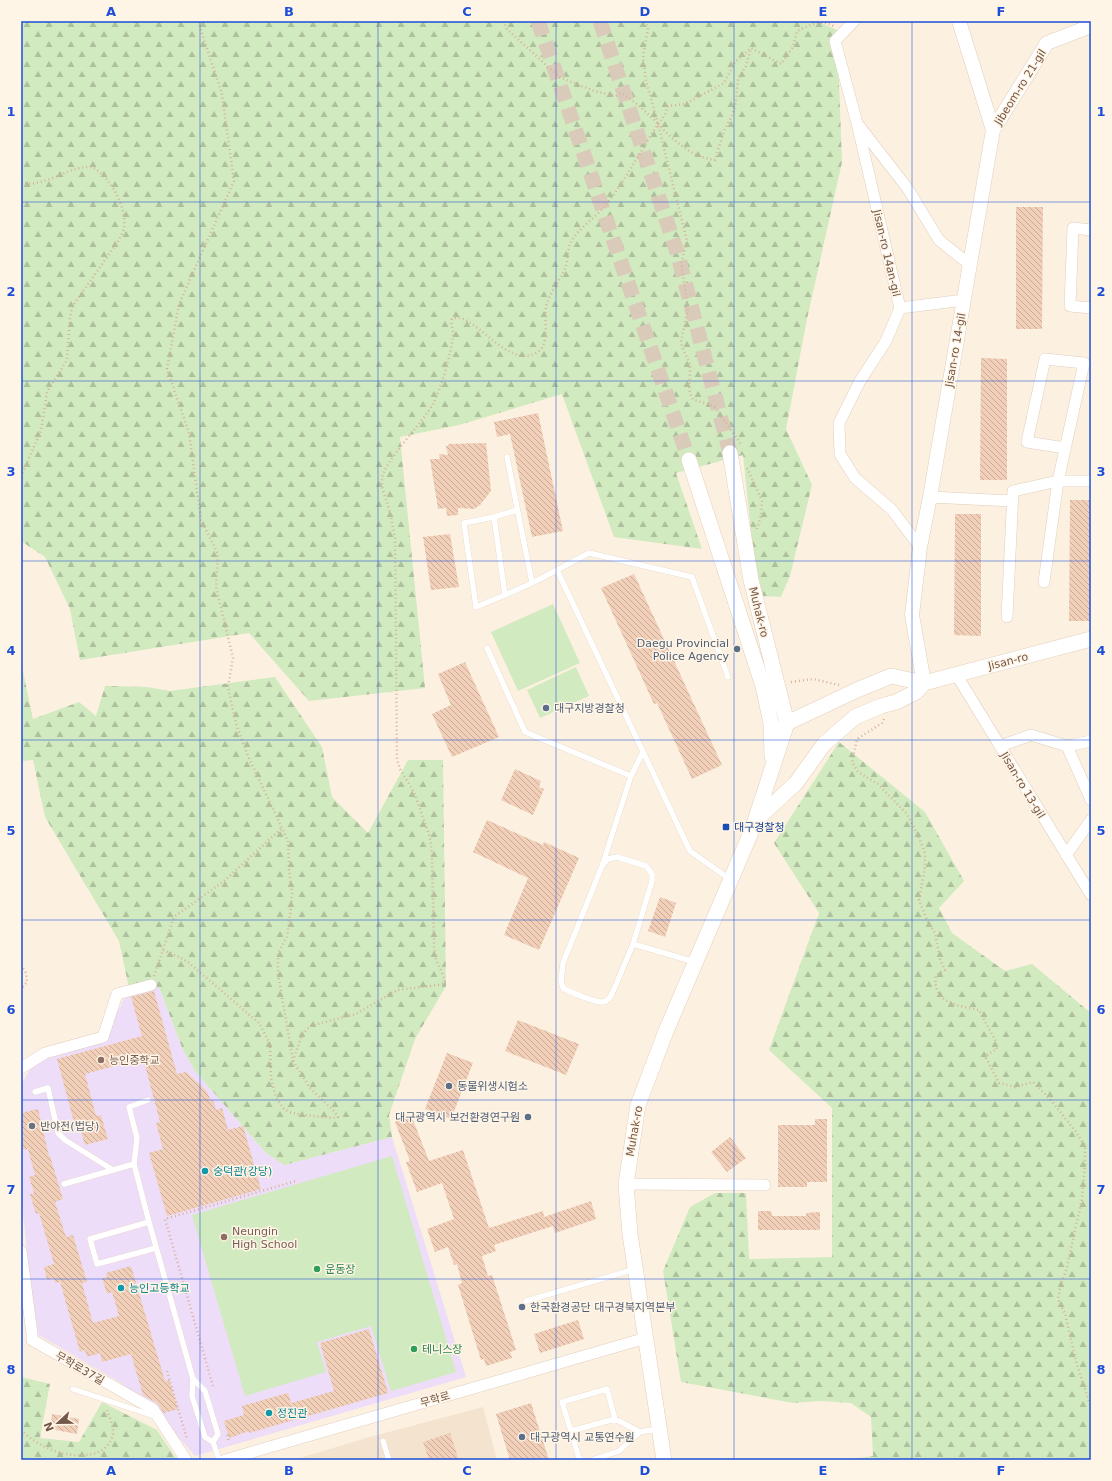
<svg xmlns="http://www.w3.org/2000/svg" width="1112" height="1481" font-family="'DejaVu Sans','Noto Sans KR',sans-serif">
  <defs>
    <pattern id="forest-firs" width="22" height="20" patternUnits="userSpaceOnUse"><rect width="22" height="20" fill="#d1eabf"/><path d="M5 1l3.5 6h-7zM16 11l3.5 6h-7z" fill="#aec09d"/></pattern>
    <pattern id="building-back-hatch" width="6" height="6" patternUnits="userSpaceOnUse"><rect width="6" height="6" fill="#f2cfb8"/><path d="M-1 5l2 2M0 0l6 6M5-1l2 2" fill="none" stroke="#c8ab97"/></pattern>
  </defs>
  <rect width="100%" height="100%" fill="#fcf1e0"/>
  <path fill="#f4e3cf" d="M483,1407L497,1460H293L366,1438Z"/>
  <path fill="#eeddf8" d="M159,987L183,1050L195,1071L266,1153L284,1165L392,1137L466,1377L195,1456L157,1413L121,1383L35,1333L21,1193V1085L34,1062L104,1041L125,996Z"/>
  <path fill="url(#forest-firs)" d="M21,21H817L837,30L842,162L807,319L786,429L812,485L790,576L781,597L763,596L754,560L743,455L676,473L702,549L614,537L562,394L459,425L400,437L425,688L309,701L249,633L80,660L70,609L45,557L21,541Z
    M21,662L33,719L79,702L96,716L105,686L147,687L170,691L275,677L322,747L332,797L368,833L408,760H443L446,986L415,1039L389,1115L392,1137L284,1165L266,1153L195,1071L183,1050L159,987L130,993L119,941L45,817L33,760L21,761Z
    M839,742L925,812L964,881L939,908L952,933L1005,971L1032,964L1091,1013V1460H845L873,1456L871,1417L851,1403L821,1401L793,1403L681,1382L663,1271L690,1207L715,1193H746L749,1259L832,1257V1108L769,1050L819,913L774,843Z
    M21,1377L50,1384L40,1438L79,1442L102,1402L157,1430L177,1460H21Z"/>
  <path fill="#d1eabf" d="M553,604L580,663L518,691L491,632Z
    M576,667L589,696L540,718L527,690Z
    M392,1156L456,1372L391,1391L371,1326L317,1342L326,1372L245,1396L192,1215Z"/>
  <path fill="url(#building-back-hatch)" d="M1016,207H1043L1042,329H1016Z
    M981,358L1007,359V480H980Z
    M538,413L563,531L532,537L510,434L497,437L494,422Z
    M486,443L491,491L480,505L474,509L458,508V515L447,516L446,508L438,509L430,459H440L439,454L448,455L446,446H448V444Z
    M1070,500H1091V621H1069Z
    M955,514H981V636L954,635Z
    M450,534L459,587L431,590L423,537Z
    M634,574L722,765L692,779L657,703L654,704L601,588Z
    M465,662L499,737L452,757L432,714L451,705L438,674Z
    M515,769L541,781L539,787L544,789L533,815L501,800Z
    M487,820L543,845L544,842L579,858L539,950L504,935L528,878L473,852Z
    M660,897L676,903L665,937L648,931Z
    M154,991L177,1074L186,1072L206,1090L211,1101L213,1100L216,1110L222,1108L228,1130L243,1126L261,1189L167,1216L149,1153L163,1149L156,1123L160,1122L143,1058L85,1074L96,1116L101,1115L108,1139L85,1145L78,1121L74,1122L57,1059L142,1036L131,997Z
    M518,1020L579,1044L566,1075L505,1051Z
    M447,1053L473,1063L451,1119L425,1109Z
    M38,1109L49,1156H50L63,1199L55,1202L66,1237L73,1235L87,1282L82,1283L93,1323L119,1316L112,1292L107,1294L102,1278L107,1277L106,1273L131,1266L165,1381L169,1380L178,1409L164,1413L157,1403L143,1395L131,1354L102,1362L100,1353L87,1357L85,1350L80,1352L60,1282L55,1283L54,1278L47,1280L44,1267L54,1264L39,1213L36,1214L30,1194L34,1193L29,1177L35,1175L28,1149L23,1150L21,1139V1113Z
    M411,1115L429,1161L463,1150L489,1228L543,1211L544,1217L591,1201L596,1219L555,1233L553,1226L494,1245L496,1251L482,1256L488,1276L492,1275L516,1350L510,1352L512,1358L486,1366L484,1359L481,1360L458,1285L462,1283L457,1264L454,1265L448,1247L435,1252L427,1229L454,1219L442,1183L417,1192L406,1162L410,1161L395,1122Z
    M815,1119H827V1182H807V1187H778V1125H815Z
    M730,1137L746,1158L727,1172L711,1152Z
    M758,1211H771L772,1216H806V1213L820,1212V1230H758Z
    M578,1320L584,1339L540,1353L534,1334Z
    M369,1329L388,1393L249,1433V1431L229,1438L224,1421L244,1415L242,1406L288,1393L291,1403L334,1391L320,1343Z
    M531,1403L549,1460H510L496,1414Z
    M52,1414L79,1419L77,1434L50,1429Z
    M450,1433L459,1460H429L423,1442Z"/>
  <g fill="none" stroke-linecap="round" stroke-linejoin="round">
    <path stroke="#dacaba" stroke-width="15" stroke-dasharray="15 8" stroke-linecap="butt" d="M538,21L689,460
      M600,21L677,252L730,453"/>
    <g stroke="#e0cdbc" stroke-width="6">
      <path id="service" d="M507,457L532,583L557,570
        M517,510L494,517L505,595L532,583
        M494,517L464,523L476,607L505,595
        M487,648L525,732L631,776L643,752
        M728,677L692,577L589,553L557,570L690,851L731,880
        M631,776L602,866L563,963L561,981L563,988C570,992 596,1003 603,1002C607,1001 610,998 612,994L633,944
        M603,865L608,859L617,857L646,866L652,874V881L633,944L695,962
        M35,1092L48,1088L58,1133L65,1140L113,1170
        M148,1100L129,1107L137,1138L134,1164L149,1222L193,1379L192,1396L205,1437L213,1442L219,1460
        M64,1184L134,1164
        M149,1222L90,1239L97,1264L156,1248
        M526,1301L635,1269
        M193,1379L205,1391L218,1434L213,1442
        M73,1389L157,1417
        M571,1431L615,1419
        M383,1441L389,1460
        M581,1460L579,1458L562,1402L607,1389L615,1419L640,1432L658,1429
        M592,1460L619,1451L640,1432"/>
    </g>
    <g stroke="#e0cdbc" stroke-width="12">
      <path id="minor" d="M854,21L835,41L857,123L900,308L886,341L860,381L839,423L840,454L855,478L892,510L920,547
        M860,127L908,189L939,240L970,265
        M1091,230L1073,228L1070,306L1091,308
        M900,308L964,300
        M930,497L1012,501
        M1044,582L1058,481H1091
        M1007,617L1013,491L1058,481L1084,363L1045,359L1027,442L1065,448
        M956,674L1091,895
        M1000,746L1031,735L1067,746L1091,741
        M1067,746L1091,800
        M1066,855L1091,820
        M21,1068L45,1053L103,1037L117,994L151,985
        M626,1184L765,1185
        M21,1251L32,1333V1340L153,1409L186,1460
        M225,1460L646,1338"/>
    </g>
    <g stroke="#e0cdbc" stroke-width="15">
      <path id="tertiary" d="M993,130L1047,43L1091,26
        M924,683L912,615L920,547L930,497L993,130L959,21"/>
    </g>
    <g stroke="#e6ceba" stroke-width="16">
      <path id="secondary" d="M689,460L763,686L771,723L772,756
        M781,729L787,723L857,690L891,676L924,683L1091,639
        M756,820L796,783L824,744L855,717L881,706L896,702L916,692L924,683
        M664,1460L630,1234L626,1184L638,1105L666,1031L752,830L787,723L751,580L730,453"/>
    </g>
    <path stroke="#d7b29b" stroke-width="2.5" stroke-dasharray="1 3" stroke-linecap="butt" d="M503,21L507,29L559,77L594,91L616,96L621,93C635,101 646,112 658,124
      M645,21L648,28L643,58L646,81L658,124L687,241L681,263L688,308L681,342C682,351 689,358 690,366C691,377 686,393 694,400L714,406L741,444
      M658,124L665,115L668,106L685,104L724,83L735,62L751,48L781,64L793,47L797,31C810,25 822,18 835,27
      M21,183C46,188 68,165 92,167C111,177 127,208 124,228C123,232 121,236 119,240L72,307L70,318L67,360L47,392L41,431L21,476
      M747,468L762,501L761,515L757,529
      M791,682L813,679L839,685
      M884,719L882,723L857,739L852,762L858,772L878,784L906,813L917,833L925,853V867L919,900L927,920L935,933L940,959L945,970L936,975C931,1003 959,1006 979,1010L995,1040L997,1049L988,1054L986,1058L999,1083L1015,1087L1033,1082L1050,1099L1076,1132L1085,1146V1163L1082,1199L1066,1271L1061,1283L1058,1299L1065,1314L1077,1365L1091,1407
      M163,950L181,958L188,962L259,1023L270,1044L271,1078L276,1097L283,1108L289,1112L297,1114L329,1118L338,1117L335,1112L310,1088L293,1061L278,974V953L287,937L291,907L292,893L289,869L288,841L248,756L236,724L228,687L233,658L216,587L218,554L201,520L189,433L167,369L179,304L234,181L222,94L198,21
      M21,965L26,973L27,982L21,989
      M154,976L174,917L224,881L282,828
      M293,1061L302,1035L310,1026L356,1014L397,990L438,985L444,983L445,980L436,959L434,947L432,854L430,837L414,792L400,769L397,759L395,538C393,527 391,516 388,505C385,497 381,487 382,479C382,464 424,421 433,404C441,389 451,353 453,337C454,330 450,325 452,319C471,309 502,363 531,355C536,354 541,350 543,346C548,334 544,319 546,307C549,293 560,281 565,268C568,261 567,252 570,244C576,230 595,218 605,206C625,181 640,152 658,124C673,140 691,157 715,160L724,131L733,114L736,101L738,79L746,66L751,48
      M167,1371L187,1439
      M213,1386L165,1219L296,1181
      M21,1430C31,1440 45,1448 58,1452C77,1458 108,1458 113,1434C114,1426 109,1417 107,1410
      M227,1435L229,1442"/>
    <use href="#service" stroke="#fff" stroke-width="5.5"/>
    <use href="#minor" stroke="#fff" stroke-width="11"/>
    <use href="#tertiary" stroke="#fff" stroke-width="14"/>
    <use href="#secondary" stroke="#fff" stroke-width="15"/>
  </g>
  <path fill="none" stroke="#1d4ed8" stroke-width="1" stroke-opacity="0.55" d="M200,21V1460M378,21V1460M556,21V1460M734,21V1460M912,21V1460M21,202H1091M21,381H1091M21,561H1091M21,740H1091M21,920H1091M21,1100H1091M21,1279H1091"/>
  <g fill="#5c6f8a" stroke="#fff5e7" stroke-width="1.5">
    <circle cx="737" cy="649" r="4"/>
    <circle cx="546" cy="708" r="4"/>
    <circle cx="449" cy="1086" r="4"/>
    <circle cx="528" cy="1117" r="4"/>
    <circle cx="522" cy="1307" r="4"/>
    <circle cx="522" cy="1437" r="4"/>
  </g>
  <rect fill="#1a4fb4" stroke="#fff5e7" stroke-width="1.5" x="722" y="823" width="8" height="8" rx="2"/>
  <g fill="#8d6e63" stroke="#fff5e7" stroke-width="1.5">
    <circle cx="101" cy="1060" r="4"/>
    <circle cx="224" cy="1237" r="4"/>
  </g>
  <circle fill="#6b7280" stroke="#fff5e7" stroke-width="1.5" cx="32" cy="1126" r="4"/>
  <g fill="#0f9aa8" stroke="#fff5e7" stroke-width="1.5">
    <circle cx="205" cy="1171" r="4"/>
    <circle cx="121" cy="1288" r="4"/>
    <circle cx="269" cy="1413" r="4"/>
  </g>
  <g fill="#2e9e5b" stroke="#fff5e7" stroke-width="1.5">
    <circle cx="317" cy="1269" r="4"/>
    <circle cx="414" cy="1349" r="4"/>
  </g>
  <g text-anchor="middle" stroke-width="3" stroke-linejoin="round" paint-order="stroke">
    <g font-size="11" fill="#735747" stroke="#fff5e7">
      <text transform="translate(1020 87) rotate(-58)" y="4">Jibeom-ro 21-gil</text>
      <text transform="translate(887 253) rotate(77)" y="4">Jisan-ro 14an-gil</text>
      <text transform="translate(955 350) rotate(-80)" y="4">Jisan-ro 14-gil</text>
      <text transform="translate(759 612) rotate(76)" y="4">Muhak-ro</text>
      <text transform="translate(1008 661) rotate(-14)" y="4">Jisan-ro</text>
      <text transform="translate(1023 785) rotate(59)" y="4">Jisan-ro 13-gil</text>
      <text transform="translate(634 1131) rotate(-80)" y="4">Muhak-ro</text>
      <text transform="translate(80 1368) rotate(30)" y="4">무학로37길</text>
      <text transform="translate(435 1399) rotate(-16)" y="4">무학로</text>
    </g>
    <g font-size="11" fill="#4e5e75" stroke="#fff5e7" text-anchor="start">
      <text x="729" y="647" text-anchor="end">Daegu Provincial<tspan x="729" dy="13">Police Agency</tspan></text>
      <text x="554" y="712">대구지방경찰청</text>
      <text x="457" y="1090">동물위생시험소</text>
      <text x="520" y="1121" text-anchor="end">대구광역시 보건환경연구원</text>
      <text x="530" y="1311">한국환경공단 대구경북지역본부</text>
      <text x="530" y="1441">대구광역시 교통연수원</text>
    </g>
    <g font-size="11" fill="#164399" stroke="#fff5e7" text-anchor="start">
      <text x="734" y="831">대구경찰청</text>
    </g>
    <g font-size="11" fill="#785e54" stroke="#fff5e7" text-anchor="start">
      <text x="109" y="1064">능인중학교</text>
      <text x="232" y="1235">Neungin<tspan x="232" dy="13">High School</tspan></text>
    </g>
    <g font-size="11" fill="#5b616d" stroke="#fff5e7" text-anchor="start">
      <text x="40" y="1130">반야전(법당)</text>
    </g>
    <g font-size="11" fill="#0d838f" stroke="#fff5e7" text-anchor="start">
      <text x="213" y="1175">숭덕관(강당)</text>
      <text x="129" y="1292">능인고등학교</text>
      <text x="277" y="1417">정진관</text>
    </g>
    <g font-size="11" fill="#27864d" stroke="#fff5e7" text-anchor="start">
      <text x="325" y="1273">운동장</text>
      <text x="422" y="1353">테니스장</text>
    </g>
  </g>
  <rect width="1112" height="1481" fill="none" stroke="#fff5e7" stroke-width="44"/>
  <g transform="translate(58 1423) rotate(248)" stroke="#fff5e7" stroke-width="3" paint-order="stroke">
  <path d="M0-3L7 15L0 10L-7 15Z" fill="#735747"/>
  <text y="-6" font-size="11" font-weight="bold" text-anchor="middle" fill="#735747">N</text>
  </g>
  <rect x="22" y="22" width="1068" height="1437" fill="none" stroke="#1d4ed8" stroke-width="1.5"/>
  <g font-size="13" text-anchor="middle" font-weight="bold" fill="#1d4ed8">
    <text x="111" y="16">A</text>
    <text x="289" y="16">B</text>
    <text x="467" y="16">C</text>
    <text x="645" y="16">D</text>
    <text x="823" y="16">E</text>
    <text x="1001" y="16">F</text>
    <text x="11" y="116">1</text>
    <text x="1101" y="116">1</text>
    <text x="11" y="296">2</text>
    <text x="1101" y="296">2</text>
    <text x="11" y="476">3</text>
    <text x="1101" y="476">3</text>
    <text x="11" y="655">4</text>
    <text x="1101" y="655">4</text>
    <text x="11" y="835">5</text>
    <text x="1101" y="835">5</text>
    <text x="11" y="1014">6</text>
    <text x="1101" y="1014">6</text>
    <text x="11" y="1194">7</text>
    <text x="1101" y="1194">7</text>
    <text x="11" y="1374">8</text>
    <text x="1101" y="1374">8</text>
    <text x="111" y="1475">A</text>
    <text x="289" y="1475">B</text>
    <text x="467" y="1475">C</text>
    <text x="645" y="1475">D</text>
    <text x="823" y="1475">E</text>
    <text x="1001" y="1475">F</text>
  </g>
</svg>
